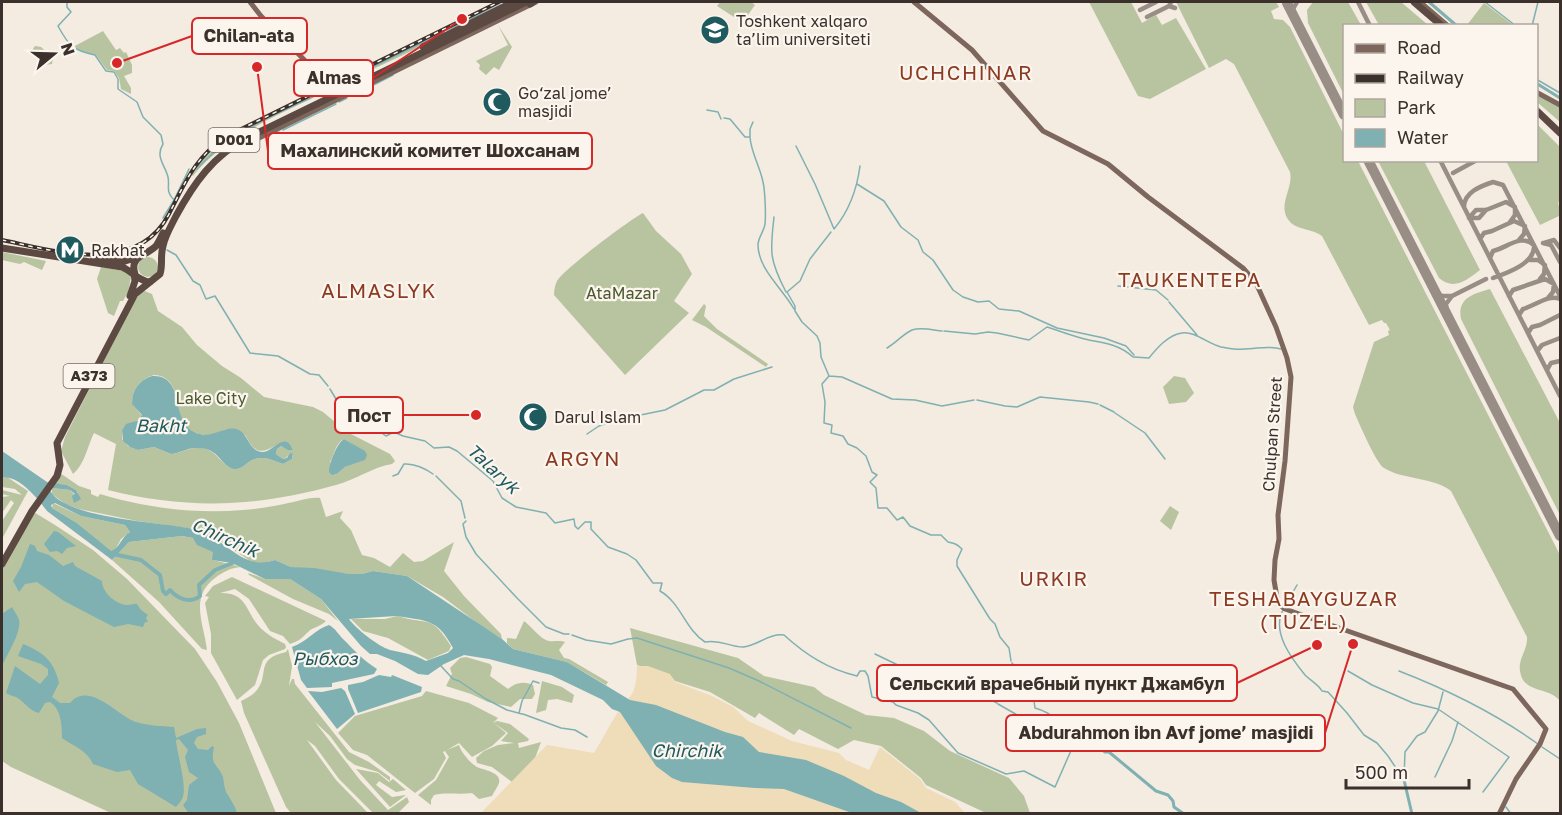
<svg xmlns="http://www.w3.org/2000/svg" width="1562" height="815" font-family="'Golos Text',sans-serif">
  <rect width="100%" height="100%" fill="#f4ebe1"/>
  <path fill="#b8c4a0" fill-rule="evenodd" d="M720,2H747L749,3L751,2L755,5L745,19L740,21L717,6Z
    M1089,2H1131L1142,23L1156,15L1162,25L1176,18L1206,69L1150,99L1138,96Z
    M1176,2H1276L1279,7L1271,11L1274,19L1283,20L1290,27L1344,135V160L1358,161L1560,555V701C1548,686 1523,694 1520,671C1518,659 1528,649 1527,637L1451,491C1434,477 1403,480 1384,468C1376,463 1360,425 1355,414L1353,407L1374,342L1389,335L1388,331L1390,330L1386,323H1384L1382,320L1369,325L1322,236C1313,229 1299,230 1291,223C1275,207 1294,189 1290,172L1234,64L1226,59L1209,68Z
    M1313,2H1348L1361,25L1344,26V95L1308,23L1307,10Z
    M1366,2H1401L1428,25H1379Z
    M1484,3L1513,25H1467Z
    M498,25L512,47L499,70L494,67L486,75L479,69L480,65L476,61L508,45Z
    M103,31L116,50L120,48L124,53L126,52L132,65V73L124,76L131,88V94L121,89L119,78L114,71L107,70L96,55L78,50L73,47Z
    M444,31L445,33L416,49L335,87L334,85Z
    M35,46L41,47L53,58L52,64L45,65L33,53V49Z
    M327,87V91C283,113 224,136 193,176L191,174C222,130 281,112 327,87Z
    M1536,94L1560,107L1559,121L1537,102Z
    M1537,124L1560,147V200L1558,203L1560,209V218L1559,216L1540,225L1506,161L1536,160Z
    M1378,161H1424L1480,270C1467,280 1454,291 1439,278Z
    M643,213L656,231L681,254L692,274L674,301L689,313L625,375L554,295C554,290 555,285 557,281C564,269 628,221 643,213Z
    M2,252L46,261L42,270L24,262L20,264L2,260Z
    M138 267a10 10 0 1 1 20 0a10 10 0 1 1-20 0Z
    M101,267L124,271L131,277L128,292L123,301H120L114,316L108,313L97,279Z
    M1490,289L1560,423V515L1461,319C1457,298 1473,294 1490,289Z
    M142,290L152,294L158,311L182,327L197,345L222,366L241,378L264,397L313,407L323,412L347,432L390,454L395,461L392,464C373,467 355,480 336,485C257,507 188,510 108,490L116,444L94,433C87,447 85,464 73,474L61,451L65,437L131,307ZM154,375C181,376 173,408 184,424C191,433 203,437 214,434C218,433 223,429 227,429C233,429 240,434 245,435C248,439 250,445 254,448C268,460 284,429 293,450H289L281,446L277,449L276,454L283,459L286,458L289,454H293L292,459L283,464C273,461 266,456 255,459C247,461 243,470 234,469C222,467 218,451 203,448C191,446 182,453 171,454L154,447L138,450L128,446L122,439V430C127,421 137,424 142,416L132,403C133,388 140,379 154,375ZM344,439L354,445L364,460L345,467L338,473L330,462C334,455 336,442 344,439Z
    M704,304L706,306L704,316L717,329L768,364L766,367L706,327L692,320Z
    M1174,376L1185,378L1194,393L1186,402L1169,404L1163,387Z
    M60,473L79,486L91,490V494L98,497L100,494C146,508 195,514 243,510C256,509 271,507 284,504C297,502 307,497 320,498L326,517L343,511L340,518L351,530L362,555L374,558L390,567L403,553L414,562L423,561L454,542L444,571L464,596L501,634L502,639L480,625L443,597L407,576L373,571L362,574H348L291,567L275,560L264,563L252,562L207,533L194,529L137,521L79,509L65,504L52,494V488L70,490L75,495L78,493L76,490L67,485L55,484Z
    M7,477L28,491L2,539V521L14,503L11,500L2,513V497L10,496L2,494V490L22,495L15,489L2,487V478Z
    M53,503L81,516L125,525L130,532L121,539L115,550L111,552L77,523L52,508Z
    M1170,506L1179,512L1171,530L1160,521Z
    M32,511L55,525L93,550L127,579L195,649L217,682L239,723L276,813H111L11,767L2,761V570Z
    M182,536L193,538L214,552L213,560L241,567C230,568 223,572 215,578C189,597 204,624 207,650L202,649L159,602L112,560L129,542Z
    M248,573L265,579H290L321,599L338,621L329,614L293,599L249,575Z
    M232,577L326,621C320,627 313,627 308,632C302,638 299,641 290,644L283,636L270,631L249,599L235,589L220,593C250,592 245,616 264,631C269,636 278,640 285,644L286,647L285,649L269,655L263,660L255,685L237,700L211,653V634L205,603L209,597L205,596L213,586Z
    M397,616C430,626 430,613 451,646L449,651L428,660L388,638L363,631L351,619H385Z
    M524,621C531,626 541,640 549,641C555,642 559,640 565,642L559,650L564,658L569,659L608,682L606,685L567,662L513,649L507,643V638L516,639Z
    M630,628L738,658L764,676L814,687L824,695L866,715L894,718L924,731L950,751L1009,778L1024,796L1030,813H986L926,785L921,778L881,746L854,740L838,749L799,729L794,735L759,713L755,718L710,692L675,681L671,676L637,665Z
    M288,649L292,666L289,686L292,679H294L295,684L349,752L369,762L390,777V781L378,772L355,765L347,759L330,736L315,722L360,780L388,810L407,797L409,802L398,813H373L339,779L315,746L307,740L336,780L368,813H291L286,807L244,713L241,701C247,698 253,695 257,690C270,674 254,659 286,652Z
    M466,657L490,664L492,667L490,676L508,689C516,682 524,681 533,685L535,694L532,699H520L511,707L488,702L471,694L446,686L452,674L450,668L460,658Z
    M542,681L562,687L574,695L572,703L557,699L548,700L546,710L536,713Z
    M426,691L469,703L498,718L493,723L497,721L510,724L529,739L528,741L518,743L519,748L541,742L531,769L512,782L492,767L477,763L476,758L484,751L498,745L514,743L501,741L508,733L494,723L506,733L492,746L472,757L459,743L447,750L459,745C461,752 470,763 477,767C483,770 502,772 499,783C498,786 494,792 492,796L479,799L472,793C458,795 447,792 434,795L431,800V805L418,795L436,780L449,757L445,751L443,752L446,758L434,779L415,793L367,755L353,750L338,733L355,716L422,696Z
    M356,769L378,773L389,782L393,779L406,790L396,792L379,781L376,785L392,797L406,795L390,807Z"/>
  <path fill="#efdcb8" d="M637,666H648L670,674L675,682L712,696L733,707L748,721L792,741L839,753L846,760L869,770L880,747L920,779L926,788L955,802L965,813L480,814L547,745L594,753C602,740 610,724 618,712C633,692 636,695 637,666Z"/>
  <path fill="#7fb0b2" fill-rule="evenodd" d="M152,376C188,374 167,426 200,434C213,438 223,426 236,429C249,432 248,452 263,452C274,451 285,430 293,450H288L281,446L277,449L276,454L283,459L287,458L289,454L293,453L292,459L283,464C273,461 266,456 255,459C247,461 243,470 234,469C221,467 220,448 198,448C188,447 181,453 171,454L154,447L138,450L130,447L123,441L122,430L126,424L139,420L142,415L132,404C132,390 139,380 152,376Z
    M344,439L365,451L367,455L365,460L345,467L338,473L332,475L329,472C329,464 337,443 344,439Z
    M2,451L47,482L67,485L76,490L81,499L74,503L72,496L75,494L70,490L52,488L50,490C63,519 164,522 193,529C226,536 240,572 275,560L291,567L314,568L349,574H362L373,571L407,576L502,639L513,649L567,662L630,700L656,705L725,732L743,737L759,752L806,760L844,776L876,793L901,802L921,813H852L784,789L755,788L682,782L672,778L656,766L620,712L612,709L603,700L551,675L489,659L464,655L444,664L428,675L418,674L395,661L377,654H370L361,646L321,599L290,579H265L232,563L212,560L213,552L197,545L193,538L182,536L129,542L112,560L47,511C38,499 18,474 2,478ZM55,503L81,516L125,525L130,532C121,537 120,548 111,551L77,523L52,508L51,505ZM396,616C427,621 437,618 453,648L448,653L426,661C414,654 403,653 390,650C378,646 356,629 349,619Z
    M54,531L58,532L76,546L67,548L62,554L57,551L50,552L44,544Z
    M30,544L35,546L37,551L49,555L63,566L73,562L75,566L102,581C102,592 115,604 127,605C131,605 134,603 137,604L141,610L148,615L146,618L148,622H145L143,627L128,624L114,627L64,601L37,582L25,584L19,592L13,581L21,567Z
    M12,607C14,611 18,616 19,620C22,631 7,655 2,666V614Z
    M329,625C336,629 338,634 343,639C354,650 364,661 377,669L374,674L332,683V687L307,688L301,680L292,647C307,642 315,629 329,625Z
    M23,644C43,652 54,661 59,683L52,697L60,703H70C89,680 118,716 136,722C149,726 161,726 174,727L176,738L197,729L206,728V734L197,737L194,743L198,749L208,750L212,746L214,747C210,767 217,762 223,777C224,782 224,787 226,792C230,799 235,805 237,813L189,814L183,805L187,800L189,785L198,778L189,772L185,757L188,750L179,739L176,740C177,754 188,788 182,799C181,802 178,804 176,807L138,784L130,770L117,772L93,764C87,750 73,746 62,738C62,725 61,709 50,702L45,703L39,713C28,710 25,702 16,697C13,696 9,695 6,693L15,666L40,684L48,675V669L41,664L18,656Z
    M379,675L391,677L392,675L422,687L421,692L358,713L348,689V685L363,682Z
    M341,688L345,691L355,714L337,729L308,691L322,692Z"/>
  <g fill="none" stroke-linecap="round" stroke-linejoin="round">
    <path stroke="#7fb0b2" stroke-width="1.5" d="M67,2V7L71,12L58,26C69,46 72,50 95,55L106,71L114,72L118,79V89L137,102L143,117L161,135L163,144C155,157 165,165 168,177C170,187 165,191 174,200L163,218
      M1485,2L1516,26
      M1532,26L1538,2
      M447,30L507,2
      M1536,79L1560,93
      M334,86L444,32
      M354,95L393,75
      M339,102L347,98
      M707,110L718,112L721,119
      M724,118L730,119L745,137H750C751,153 760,166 763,182C765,190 766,215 765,224C764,232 758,237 758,245C758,269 783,289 794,309
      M283,130L336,104
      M276,133L279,132
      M750,137V129L753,122
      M796,146L815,184L834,229
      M197,169C231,130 283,112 327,90
      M857,184L884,201L901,227L918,240L923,252L933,260L953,290L963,297L978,302L989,301L999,309L1019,311L1057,328L1104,338L1126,346L1134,355
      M174,200L189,169
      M774,217C770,252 769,259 786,292
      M834,229C849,211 857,189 860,166
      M831,232L810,259L800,281L787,292L795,306V311L802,322L817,336L820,343L821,357L829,376L842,377L892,399L915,400L942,406L974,400
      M167,250L176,255L193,281L200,285L206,299L215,296L250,353L278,356L310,374L319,375L328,386
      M1118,286L1156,290L1168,300
      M1169,302L1197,335
      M944,331L975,334L988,332L997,333L1029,340L1047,327C1060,331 1075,337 1089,340C1106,343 1120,345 1133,357
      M887,348C896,343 903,334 912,330C921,327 933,330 942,331
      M1134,357L1149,358C1157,348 1168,335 1182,333C1195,331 1208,344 1221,347C1228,348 1237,350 1244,349C1257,349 1268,345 1281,349
      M829,376L822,384L825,402L824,423L832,425L831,433L843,436L848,444L857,448L866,456L872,472L877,475L870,482L876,488L878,508H887L897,520L903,517L910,526L931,535H941L948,542C954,543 957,544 962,549L957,560V566L990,619L995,624L1000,637L1009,648L1011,661
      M330,389L339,404L386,436L394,432L403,436L425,441L434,448L449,447L457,451L493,481L502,498L516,507L546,513L555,523L574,519L575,526L578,529L585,522H591V529L608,547L627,554L636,560L653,583H662L660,591C681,603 685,629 705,642C721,639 729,647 743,647C757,646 769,633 784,635C806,655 828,669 857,676L860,671H865L868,676L872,697L893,702L896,705L918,713L929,720L958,753L1006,774L1024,771L1055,787L1073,746
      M977,400L1005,406L1017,407L1040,397L1089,402L1098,404
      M1100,405L1114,412
      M1115,413L1145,433L1165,459
      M587,434L599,426L616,420L665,410L704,390H714L734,379L772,367
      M393,476L398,474L404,464C414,463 426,469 433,474
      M436,476L461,501L465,518
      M466,521L463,524L466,537L476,554L517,598L546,627L564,634H569
      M1285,606L1297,585
      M1283,610C1271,632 1292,659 1305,675C1311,681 1318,684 1322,691L1328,692L1347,713L1364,735L1377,743L1388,756L1404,780
      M572,635L586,640L611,644L628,639L637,638L729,668L759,681L851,728
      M875,654L902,667L962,688L965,687L974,689L991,699
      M1012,663L1032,686L1035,708C1053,713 1062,723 1069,739
      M441,666L453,679L459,681L486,699L507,710L522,714
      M1348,671L1372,685L1413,703L1438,709L1509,757L1483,792
      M1399,671C1448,690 1495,713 1538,744
      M993,701L997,703
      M998,704L1019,716
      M519,713L522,701L533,681L539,683
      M523,714L561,728L575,730L587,737
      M1023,719L1028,722L1068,738
      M1542,747L1560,759
      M1435,777L1452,741L1458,722
      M1404,779L1405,752L1417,736L1425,732L1438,711L1443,692
      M1506,807L1511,814"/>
    <path stroke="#7fb0b2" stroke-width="3" d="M1429,2L1457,26
      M1536,83L1560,98
      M1069,739C1087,745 1088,738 1105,752H1109L1156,791L1168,795L1173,801L1174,807L1184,814
      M1404,780L1412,814"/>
    <path stroke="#7fb0b2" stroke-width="4" d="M113,554L141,560L160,575L163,591L166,594L170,590C178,599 190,604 200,596L199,585L215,570L235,562"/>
    <path stroke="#988e86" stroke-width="4.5" d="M1171,2L1169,6L1175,8
      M1358,2L1370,26
      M1140,10L1156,2
      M1147,17L1169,6
      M1295,18L1293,9L1297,2
      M1440,160L1560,396
      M1453,173L1475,161
      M1464,207C1464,192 1481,186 1493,182L1503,185L1560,296
      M1469,218L1476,210H1486L1506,202L1515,207V215L1510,222
      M1469,218H1479L1486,210
      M1480,239L1484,233L1492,231L1514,221L1525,226L1524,234L1519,240
      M1543,243L1551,245L1560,262
      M1544,243L1554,240L1560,248
      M1490,258L1493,251C1507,248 1521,233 1534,245C1536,263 1507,273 1493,278
      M1530,260H1538L1545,265L1544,274L1540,279
      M1435,291L1442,296H1452L1446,304L1447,315
      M1452,296L1486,279
      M1509,296L1513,290L1545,279L1554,284L1553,292L1548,298
      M1519,315L1523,309C1535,306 1548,294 1560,299
      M1528,333L1532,327L1540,325L1560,315
      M1538,350L1542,345L1560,338
      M1547,370L1551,363L1560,361"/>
    <path stroke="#988e86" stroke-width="10" d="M1287,3L1344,115
      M1368,160L1560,536"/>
    <path stroke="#7d675c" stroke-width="5" d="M250,2L261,16L334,90
      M914,2L972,50L1043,131L1108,164L1148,197L1243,268L1256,283L1276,327L1287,358L1291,377L1285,461L1278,515L1279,539L1275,560L1274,580L1278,604L1285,609L1513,689L1546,729L1540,744L1516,779L1499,814
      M1420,2L1448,26
      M1536,92L1560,105
      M239,142L247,144L536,2"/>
    <path stroke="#5c4a42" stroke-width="7" d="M1414,2L1442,26
      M530,4L533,2
      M423,47L514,2
      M1536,110L1560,133
      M2,248L122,267C132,271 138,281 150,282
      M94,258L122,262L138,257
      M135,274C129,256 146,256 156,246C159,242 161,237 163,233
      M130,296L135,281L134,272
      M2,564L32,511L57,476L60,465L57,443L135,294L160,274C163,265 160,256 163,246C165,236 171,226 176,216C194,183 213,156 247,138L526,2"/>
    <g stroke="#3b302b" stroke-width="4">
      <path id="rail" d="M2,240C56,251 136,277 169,214C185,183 194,159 225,137L499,2"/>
    </g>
    <use href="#rail" stroke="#fbf5ee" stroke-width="1.5" stroke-dasharray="4.5" stroke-linecap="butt"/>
  </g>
  <defs>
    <g id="university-disc" transform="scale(1.5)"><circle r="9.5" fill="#1f5a5e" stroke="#fbf5ee"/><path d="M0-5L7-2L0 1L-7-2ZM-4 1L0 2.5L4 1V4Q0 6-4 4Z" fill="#fff"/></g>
    <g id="mosque-disc" transform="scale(1.5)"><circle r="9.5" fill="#1f5a5e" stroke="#fbf5ee"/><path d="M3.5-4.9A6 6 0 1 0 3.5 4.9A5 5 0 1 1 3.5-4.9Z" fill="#fff"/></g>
    <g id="metro-disc" transform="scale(1.5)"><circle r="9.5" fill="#1f5a5e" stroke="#fbf5ee"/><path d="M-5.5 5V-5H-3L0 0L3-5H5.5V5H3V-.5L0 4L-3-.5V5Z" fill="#fff"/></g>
  </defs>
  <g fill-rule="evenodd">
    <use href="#university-disc" x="715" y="30"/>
    <use href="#mosque-disc" x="497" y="102"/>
    <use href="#metro-disc" x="70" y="250"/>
    <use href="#mosque-disc" x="533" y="417"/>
  </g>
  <g text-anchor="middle" stroke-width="4.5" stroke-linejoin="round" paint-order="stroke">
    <g fill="#fbf5ee" stroke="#756b66" stroke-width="1.5">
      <rect x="208.5" y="128" width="51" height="24" rx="4.5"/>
      <rect x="63.5" y="364" width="51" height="24" rx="4.5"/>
    </g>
    <g font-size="15" font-weight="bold" fill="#3b302b">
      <text x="234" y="145">D001</text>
      <text x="89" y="381">A373</text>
    </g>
    <g font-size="16" fill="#3b302b" stroke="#fbf5ee" text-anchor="start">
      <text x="736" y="27">Toshkent xalqaro<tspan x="736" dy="18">ta’lim universiteti</tspan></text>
      <text x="518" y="99">Go‘zal jome’<tspan x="518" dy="18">masjidi</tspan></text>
      <text x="91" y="256">Rakhat</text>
      <text x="554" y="423">Darul Islam</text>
    </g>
    <g font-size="16" fill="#4a5a2e" stroke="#fbf5ee">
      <text x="622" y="299">AtaMazar</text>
      <text x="211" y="404">Lake City</text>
    </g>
    <g font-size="16" fill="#3b302b" stroke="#fbf5ee">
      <text transform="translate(1272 434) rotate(-86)" y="6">Chulpan Street</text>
    </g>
    <g font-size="18" font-style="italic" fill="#1f5a5e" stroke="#fbf5ee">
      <text x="161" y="432">Bakht</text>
      <text transform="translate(493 469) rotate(43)" y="6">Talaryk</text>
      <text transform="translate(225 538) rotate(24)" y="6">Chirchik</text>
      <text x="325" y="665">Рыбхоз</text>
      <text x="687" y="757">Chirchik</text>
    </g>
    <g font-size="20" letter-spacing="1.5" fill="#8c3b22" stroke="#fbf5ee">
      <text x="966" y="80">UCHCHINAR</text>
      <text x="1190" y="287">TAUKENTEPA</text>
      <text x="379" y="298">ALMASLYK</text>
      <text x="583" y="466">ARGYN</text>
      <text x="1054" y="586">URKIR</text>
      <text x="1304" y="606">TESHABAYGUZAR<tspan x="1304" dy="23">(TUZEL)</tspan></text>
    </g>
  </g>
  <path fill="none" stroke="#d62828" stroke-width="2" d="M117 63L192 36M462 19L373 78M257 67L268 151M476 415L403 415M1317 645L1237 683M1353 644L1325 733"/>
  <g fill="#d62828" stroke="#fbf5ee" stroke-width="2">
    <circle cx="117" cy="63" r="6"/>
    <circle cx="462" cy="19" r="6"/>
    <circle cx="257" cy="67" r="6"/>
    <circle cx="476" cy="415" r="6"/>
    <circle cx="1317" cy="645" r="6"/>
    <circle cx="1353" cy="644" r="6"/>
  </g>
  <g fill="#fbf5ee" stroke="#d62828" stroke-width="2">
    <rect x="192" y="18" width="115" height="36" rx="6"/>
    <rect x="294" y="60" width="79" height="36" rx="6"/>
    <rect x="268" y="133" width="324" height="36" rx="6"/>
    <rect x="335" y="397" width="68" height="36" rx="6"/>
    <rect x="877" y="665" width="360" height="36" rx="6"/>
    <rect x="1006" y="715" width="319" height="36" rx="6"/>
  </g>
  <g font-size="18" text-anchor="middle" font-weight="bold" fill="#3b302b">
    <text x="249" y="42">Chilan-ata</text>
    <text x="334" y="84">Almas</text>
    <text x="430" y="157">Махалинский комитет Шохcанам</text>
    <text x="369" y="422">Пост</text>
    <text x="1057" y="690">Сельский врачебный пункт Джамбул</text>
    <text x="1166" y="739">Abdurahmon ibn Avf jome’ masjidi</text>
  </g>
  <rect width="1562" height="815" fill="none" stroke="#3b302b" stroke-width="6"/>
  <rect x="1343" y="24" width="195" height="138" fill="#fbf5ee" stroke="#aea6a0" stroke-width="1.5"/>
  <rect x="1355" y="44" width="30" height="9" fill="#7d675c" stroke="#aea6a0" stroke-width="1.5"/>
  <text x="1397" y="54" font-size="18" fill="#3b302b">Road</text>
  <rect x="1355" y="74" width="30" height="9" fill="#3b302b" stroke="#aea6a0" stroke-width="1.5"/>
  <text x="1397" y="84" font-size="18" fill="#3b302b">Railway</text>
  <rect x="1355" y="99" width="30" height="18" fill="#b8c4a0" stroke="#aea6a0" stroke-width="1.5"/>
  <text x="1397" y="114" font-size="18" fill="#3b302b">Park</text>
  <rect x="1355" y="129" width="30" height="18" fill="#7fb0b2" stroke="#aea6a0" stroke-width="1.5"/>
  <text x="1397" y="144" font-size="18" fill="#3b302b">Water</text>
  <g transform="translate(54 54) rotate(71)" stroke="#fbf5ee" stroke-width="4.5" paint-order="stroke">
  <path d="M0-4.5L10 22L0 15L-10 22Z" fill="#3b302b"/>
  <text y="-9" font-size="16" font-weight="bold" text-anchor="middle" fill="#3b302b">N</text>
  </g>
  <path d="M1346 779v9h123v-9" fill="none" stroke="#3b302b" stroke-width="3"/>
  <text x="1355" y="779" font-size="18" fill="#3b302b" stroke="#fbf5ee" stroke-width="4.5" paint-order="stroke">500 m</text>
</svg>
